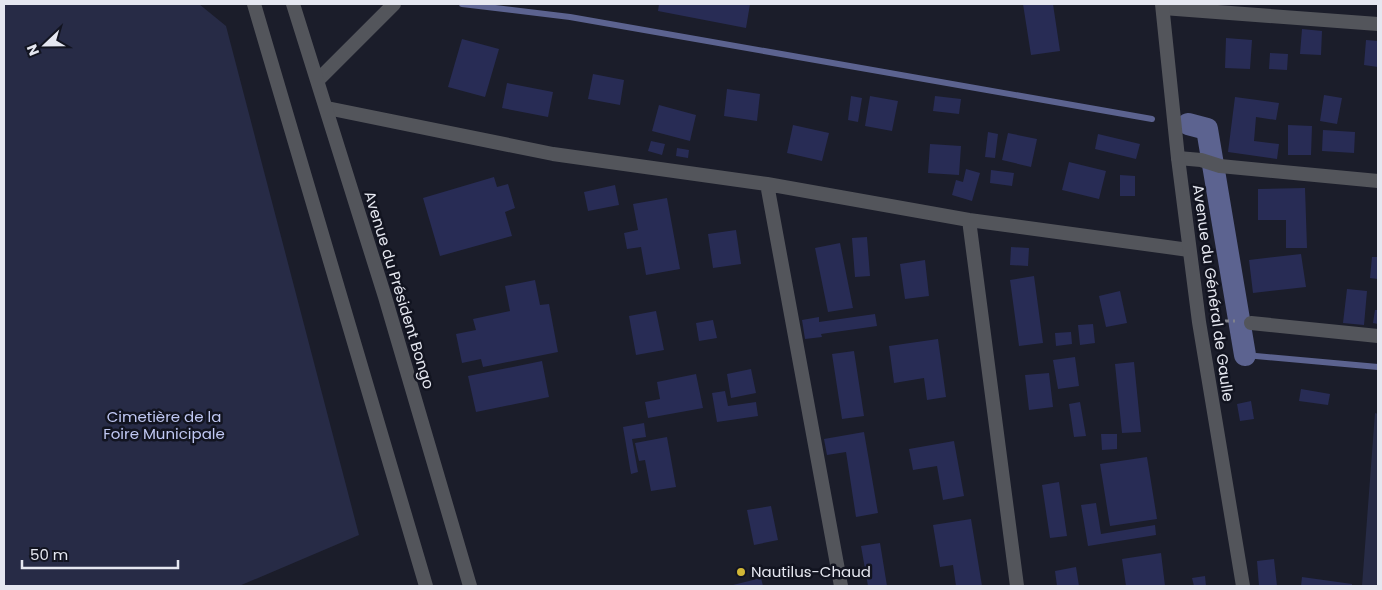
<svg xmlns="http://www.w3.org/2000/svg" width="1382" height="590" font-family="Poppins,sans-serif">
  <rect width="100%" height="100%" fill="#1b1d2a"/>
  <path fill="#272b46" d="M4,4H199L226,26L359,535L239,586H4Z
    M1375,413L1378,414V586H1362Z"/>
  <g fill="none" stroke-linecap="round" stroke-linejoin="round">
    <path stroke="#5c6390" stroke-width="6" d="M462,4L570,17L1152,119
      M1245,355L1378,367"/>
    <path stroke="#5c6390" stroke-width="22" d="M1188,124L1207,129L1245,355"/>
  </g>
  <path fill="#282c55" d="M659,4H750L746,28L658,11Z
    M1023,4H1053L1060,51L1031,55Z
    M1302,29L1322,31L1321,55L1300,54Z
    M1226,38L1252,40L1250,69L1225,68Z
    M462,39L499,49L485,97L448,87Z
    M1366,40L1378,41V67L1364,65Z
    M1270,53L1288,54L1287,70L1269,69Z
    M593,74L624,80L620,105L588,99Z
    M507,83L553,92L548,117L502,108Z
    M727,89L760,94L757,121L724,116Z
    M1324,95L1342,98L1337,124L1320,121Z
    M851,96L862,98L858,122L848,120Z
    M870,96L898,101L892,131L865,126Z
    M935,96L961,99L959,114L933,111Z
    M1235,97L1279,103L1276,120L1256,117L1254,141L1279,144L1277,159L1228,152Z
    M659,105L696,115L690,141L652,131Z
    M793,125L829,133L822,161L787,153Z
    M1288,125L1312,126L1311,155H1288Z
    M1323,130L1355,132L1354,153L1322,151Z
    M988,132L998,134L995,158L985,157Z
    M1008,133L1037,139L1031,167L1002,160Z
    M1098,134L1140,144L1136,159L1095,149Z
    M651,141L665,144L662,155L648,151Z
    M930,144L961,146L959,175L928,173Z
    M677,148L689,150L688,158L676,156Z
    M1069,162L1106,171L1099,199L1062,190Z
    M966,169L980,173L972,201L952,195L956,180L963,182Z
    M991,170L1014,173L1012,186L990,183Z
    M1120,175L1135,176V196H1120Z
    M494,177L497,187L508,184L515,208L505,212L512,236L440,256L423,198Z
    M615,185L619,205L588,211L584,192Z
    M1305,188L1307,248H1286V220H1258V189Z
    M667,198L680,269L646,275L641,247L627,249L624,233L638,230L633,204Z
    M736,230L741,264L713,268L708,234Z
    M867,237L870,276L855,277L852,238Z
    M840,243L853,308L828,312L815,248Z
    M1011,247L1029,248L1028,266L1010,265Z
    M1301,254L1306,287L1253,293L1249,260Z
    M1372,257H1378V279L1370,278Z
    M925,260L929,296L905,299L900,264Z
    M1034,276L1043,343L1019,346L1010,280Z
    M535,280L540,305L549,304L558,352L483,367L481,359L462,363L456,334L476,330L473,319L510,311L505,286Z
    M1347,289L1367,291L1364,325L1343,323Z
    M1120,291L1127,323L1106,327L1099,296Z
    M1375,310H1378V324L1373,323Z
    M656,311L664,350L636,355L629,316Z
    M875,314L877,326L821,334L822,337L805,339L802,320L819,317V322Z
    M713,320L717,338L699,341L696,323Z
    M1093,324L1095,343L1080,345L1078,325Z
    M1071,332L1072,344L1056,346L1055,333Z
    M938,339L946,397L927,400L924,378L894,383L889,346Z
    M854,351L864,416L842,419L832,354Z
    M1075,357L1079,386L1058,389L1053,360Z
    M542,361L549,397L476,412L468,376Z
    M1134,362L1141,432L1122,433L1115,364Z
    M751,369L756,393L731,398L727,374Z
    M1049,373L1053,407L1029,410L1025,375Z
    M696,374L703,408L648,418L645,402L660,399L657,382Z
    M1301,389L1330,394L1328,405L1299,401Z
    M725,391L728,406L756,402L758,416L717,422L712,393Z
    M1251,401L1254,419L1240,421L1237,404Z
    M1080,402L1086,436L1074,437L1069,404Z
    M644,423L646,437L632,439L638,472L631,474L623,427Z
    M864,432L878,513L856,517L846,452L827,455L824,439Z
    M1101,434H1117V449L1102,450Z
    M667,437L676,487L651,491L645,460L639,461L635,443Z
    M954,441L964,496L943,500L937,466L913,470L909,449Z
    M1147,457L1157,519L1110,526L1100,464Z
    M1059,482L1067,536L1050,538L1042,485Z
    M1096,503L1101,534L1155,525L1156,535L1088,546L1081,505Z
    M771,506L778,540L754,545L747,510Z
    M971,519L982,586H956L953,565L940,567L933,525Z
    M880,543L887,586H868L861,546Z
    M1161,553L1165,586H1126L1122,559Z
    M1274,559L1277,586H1259L1257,561Z
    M1076,567L1079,586H1057L1055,571Z
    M1205,576L1206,586H1194L1192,578Z
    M1302,577L1352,584V586H1301Z
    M761,578L763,586H734L733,585Z"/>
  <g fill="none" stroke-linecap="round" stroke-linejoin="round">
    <path stroke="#7f818c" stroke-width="3" stroke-dasharray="4 4" stroke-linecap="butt" d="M1217,321H1235"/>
    <path stroke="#53555b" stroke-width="14" d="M1163,8L1378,24
      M318,80L394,4
      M327,108L553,154L767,184L969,220L1189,250
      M1178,158L1201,160L1220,166L1378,181
      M767,184L841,586
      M969,220L1017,586
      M1251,323L1378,336"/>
    <path stroke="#53555b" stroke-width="14" d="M254,4L426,586
      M293,4L385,297L470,586
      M1162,4L1178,158L1199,322L1243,586"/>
  </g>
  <circle fill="#d2b736" stroke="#121420" stroke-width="2" cx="741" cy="572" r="5"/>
  <g text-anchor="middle" stroke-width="5" stroke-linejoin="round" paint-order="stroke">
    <g font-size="15" fill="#e5e7f0" stroke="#121420">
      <text transform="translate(399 290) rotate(73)" y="5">Avenue du Président Bongo</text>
      <text transform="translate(1213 293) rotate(82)" y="5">Avenue du Général de Gaulle</text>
    </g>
    <g font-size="15" fill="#c0c8f3" stroke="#121420">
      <text x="164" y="422">Cimetière de la<tspan x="164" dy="17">Foire Municipale</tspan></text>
    </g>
    <g font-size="15" fill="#e5e7f0" stroke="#121420" text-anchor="start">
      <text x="751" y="577">Nautilus-Chaud</text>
    </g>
  </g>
  <rect width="1382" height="590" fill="none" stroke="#e5e7f0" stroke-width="10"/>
  <g transform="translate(45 45) rotate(248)" stroke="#121420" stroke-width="4" paint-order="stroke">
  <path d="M0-4L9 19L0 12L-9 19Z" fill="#e5e7f0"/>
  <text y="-8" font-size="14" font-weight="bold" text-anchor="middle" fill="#e5e7f0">N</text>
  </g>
  <path d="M22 560v8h156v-8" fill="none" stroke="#e5e7f0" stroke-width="2.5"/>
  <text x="30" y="560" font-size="15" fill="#e5e7f0" stroke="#121420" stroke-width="4" paint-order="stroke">50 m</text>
</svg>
